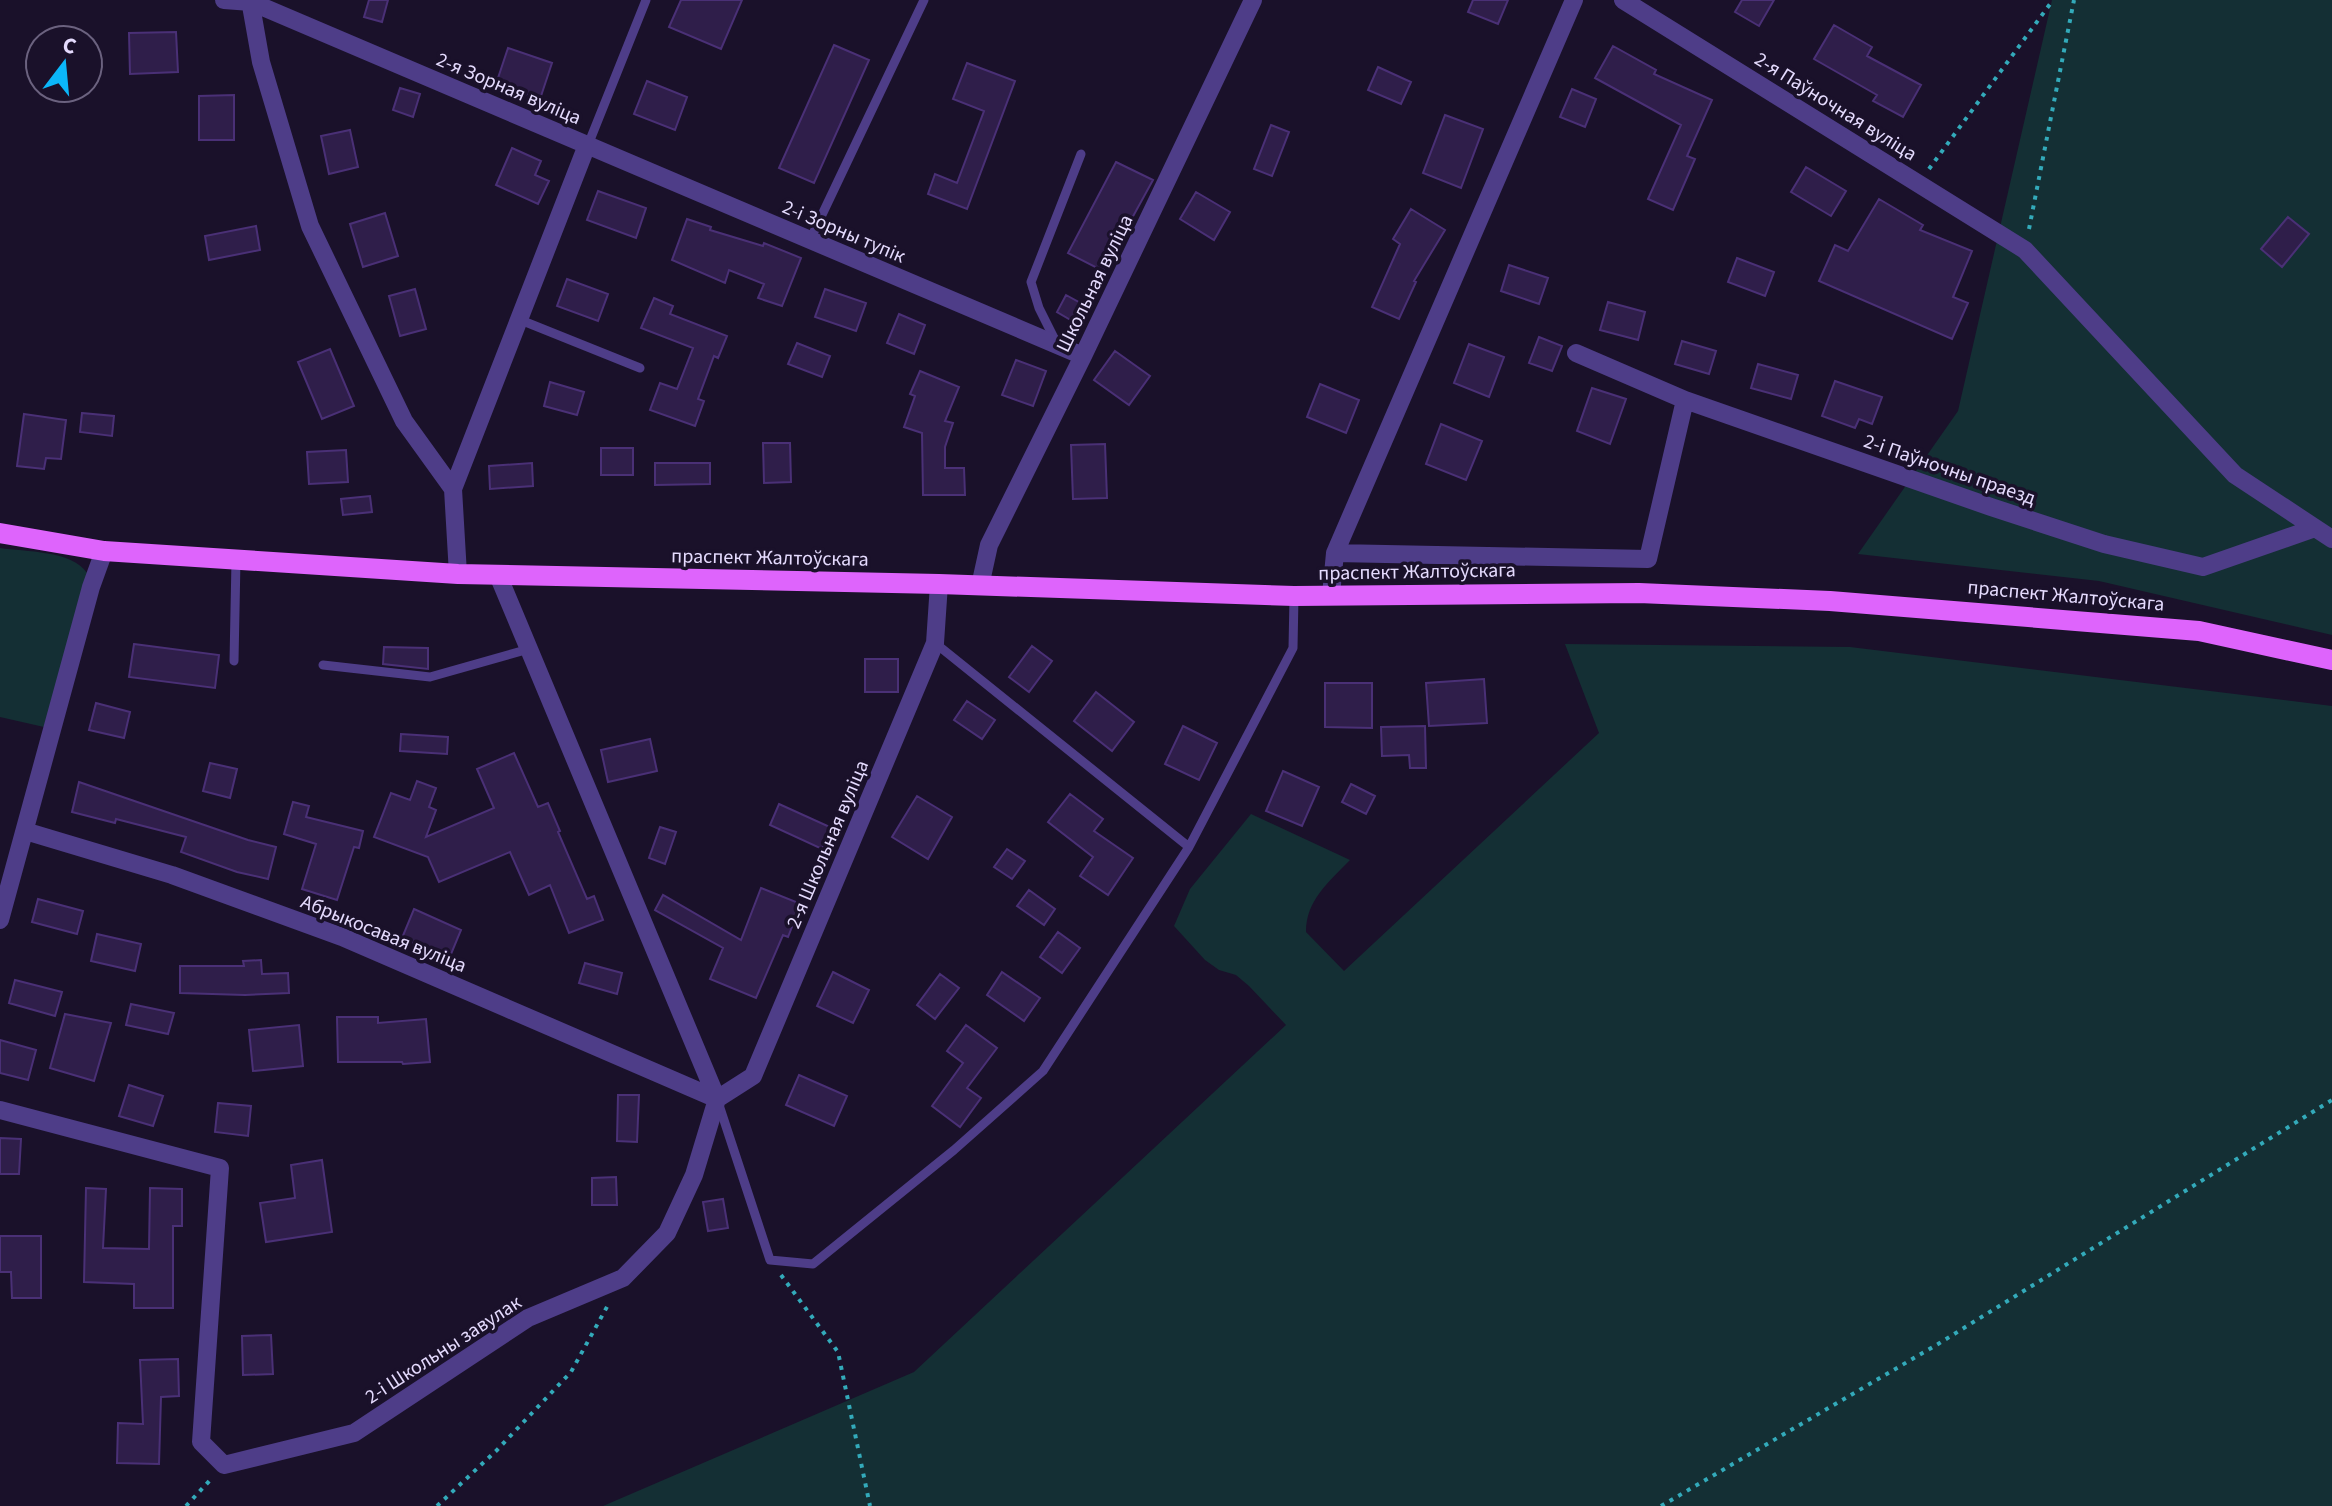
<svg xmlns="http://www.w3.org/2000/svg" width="2332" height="1506" font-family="'Source Sans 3',sans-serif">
  <rect width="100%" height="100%" fill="#1a112a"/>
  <path fill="#142f34" d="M2052,0H2332V635L2099,581L1858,554L1958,411Z
    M0,548C25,552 72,550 87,573L44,727L0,717Z
    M1565,644L1850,647L2332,706V1506H603L914,1372L1286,1025L1249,986L1236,975L1219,970L1205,960L1174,926L1190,889L1251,814L1350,860C1329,882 1306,900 1306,932L1344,971L1599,733Z"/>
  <path fill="#2f1e4a" stroke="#4a3076" stroke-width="2" d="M369,0H388L382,22L364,17Z
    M681,0H742L721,49L669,27Z
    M1473,0H1508L1498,24L1468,12Z
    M1742,0H1774L1759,26L1735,12Z
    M1834,25L1872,47L1867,56L1921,85L1903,117L1873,101L1877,95L1814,59Z
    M176,32L178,72L130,74L129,33Z
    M834,45L869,60L814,183L779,168Z
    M1613,46L1656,70L1654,74L1712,100L1687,156L1695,159L1673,210L1648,199L1681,125L1595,78Z
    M508,48L552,63L540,99L496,84Z
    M967,63L1015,81L967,209L928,194L935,174L957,183L984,111L953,99Z
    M1378,67L1411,82L1401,104L1368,90Z
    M647,81L687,97L675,130L634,114Z
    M400,88L420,94L413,117L393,110Z
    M1572,89L1596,99L1585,127L1560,117Z
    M234,95V140H199V96Z
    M1445,115L1483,129L1461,188L1423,173Z
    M1271,125L1289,132L1272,176L1254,169Z
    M350,130L358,167L329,174L321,136Z
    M512,148L541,161L535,175L549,181L538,204L496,185Z
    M1116,162L1153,180L1103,271L1068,253Z
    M1806,167L1846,191L1831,216L1791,192Z
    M598,191L646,208L636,238L587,220Z
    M1196,192L1230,212L1214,240L1180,219Z
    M1879,199L1923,225L1920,230L1972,251L1953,297L1968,303L1952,339L1819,281L1835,245L1848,251Z
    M1411,209L1445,230L1414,281L1416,282L1399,319L1372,307L1400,244L1393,239Z
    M385,213L398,256L363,267L350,224Z
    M2288,217L2309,234L2282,267L2261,249Z
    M687,219L711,227L710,230L763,246L764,243L801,258L782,306L758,298L764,284L729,270L725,283L672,260Z
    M256,226L260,250L209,260L205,236Z
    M1737,258L1774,272L1765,296L1728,282Z
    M1509,265L1548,278L1539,304L1501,291Z
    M567,279L608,294L598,321L557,306Z
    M415,289L426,329L400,336L389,296Z
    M825,289L866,303L856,331L815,317Z
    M1066,295L1084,305L1074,322L1057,312Z
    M654,298L673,306L670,314L727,336L718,358L714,356L698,399L704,401L695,426L650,410L660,383L677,389L693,348L641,328Z
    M1608,302L1645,312L1638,340L1600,330Z
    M899,314L925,325L914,354L887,343Z
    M1539,337L1562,346L1552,371L1529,363Z
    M1682,341L1716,351L1709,374L1675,364Z
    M797,343L830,356L822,377L788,364Z
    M1469,344L1504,357L1489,397L1454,383Z
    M330,349L354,406L322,419L298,362Z
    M1115,351L1150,376L1129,405L1094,380Z
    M1016,360L1046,371L1033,406L1002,395Z
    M1758,364L1798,375L1791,399L1751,388Z
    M920,371L959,387L945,421L953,423L945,447V468H964L965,495H923L922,433L904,427L915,396L910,394Z
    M1835,381L1882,397L1872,424L1859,419L1855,428L1822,416Z
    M550,382L584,392L577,415L544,406Z
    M1320,384L1359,400L1346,433L1307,417Z
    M1592,388L1626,399L1610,444L1577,431Z
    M82,413L114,416L112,436L80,432Z
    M24,414L66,420L61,459L46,458L44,469L17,466Z
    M1441,424L1482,441L1466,480L1426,464Z
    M763,443H790L791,482L764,483Z
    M1105,444L1107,498L1073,499L1071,445Z
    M601,448H633V475H601Z
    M346,450L348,482L309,484L307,452Z
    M532,463L533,486L490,489L489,466Z
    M655,463H710V484L655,485Z
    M370,496L372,512L343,515L341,499Z
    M134,644L219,655L215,688L129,677Z
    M1032,646L1052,661L1029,692L1009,677Z
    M384,647L428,648V669L383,664Z
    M865,659H898V692H865Z
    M1484,679L1487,723L1429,726L1426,683Z
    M1325,683H1372V728L1325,727Z
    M1096,692L1134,722L1112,751L1074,721Z
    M967,701L995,720L982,739L954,720Z
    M96,703L130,712L124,738L89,730Z
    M1183,726L1217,743L1199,780L1165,764Z
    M1425,726L1426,768H1410L1409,755L1382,756L1381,727Z
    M401,734L448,737L447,754L400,751Z
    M650,739L657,771L608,782L601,750Z
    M514,753L538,807L548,803L560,831L558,832L587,899L594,896L603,920L569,933L550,885L529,895L510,852L439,882L428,857L374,837L391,793L410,800L417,781L436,788L429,807L436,810L426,837L494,808L477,769Z
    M210,763L237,769L230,798L203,791Z
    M1283,771L1319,787L1302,826L1266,811Z
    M79,782L248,840L276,847L268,879L237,872L181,852L186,837L116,819L115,823L72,812Z
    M1351,784L1375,796L1366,814L1342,802Z
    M1070,794L1103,819L1094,831L1133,858L1108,895L1080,876L1093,857L1048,822Z
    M917,796L952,817L928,859L892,837Z
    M293,802L309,806L306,817L363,831L359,848L354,847L337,900L302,889L316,844L284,834Z
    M779,804L832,828L822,849L770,825Z
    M660,827L676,832L665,864L649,858Z
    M1007,849L1025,861L1012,879L994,867Z
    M761,888L801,904L788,937L783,935L756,998L710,979L723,948L655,910L663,895L741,940Z
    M1029,890L1055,909L1044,925L1017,906Z
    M38,899L83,911L77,934L32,922Z
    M414,909L461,930L449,959L402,938Z
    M1058,932L1080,948L1062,973L1040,957Z
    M97,934L141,944L135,971L91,961Z
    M261,960L262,974L288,973L289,993L245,995L180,993V966H244L243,961Z
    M585,963L622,973L617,994L579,983Z
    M833,972L869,990L853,1023L817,1006Z
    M1002,972L1040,998L1024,1021L987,995Z
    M940,974L959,988L935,1019L917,1005Z
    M15,980L62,992L55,1016L9,1003Z
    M131,1004L174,1013L168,1034L126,1025Z
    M65,1014L111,1023L94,1081L50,1068Z
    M337,1017H378V1023L426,1019L430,1062L403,1064L402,1062H338Z
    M299,1025L303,1066L253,1071L249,1030Z
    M966,1025L997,1048L967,1088L981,1098L960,1127L932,1106L963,1063L947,1051Z
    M0,1040L36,1050L28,1080L0,1073Z
    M799,1075L847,1096L834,1126L786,1105Z
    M129,1085L163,1096L153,1126L119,1116Z
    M618,1095H639L637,1142L617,1141Z
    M218,1103L251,1106L248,1136L215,1132Z
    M0,1138L21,1139L19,1174H0Z
    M322,1160L332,1232L266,1242L260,1203L295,1198L291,1165Z
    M616,1177L617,1205H592V1178Z
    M86,1188L106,1189L103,1248L149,1249L150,1188L182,1189V1226H173V1308H134V1284L84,1282Z
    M723,1199L728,1228L708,1231L703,1202Z
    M0,1236H41V1298H12L11,1272H0Z
    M271,1335L273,1374L243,1375L242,1336Z
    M178,1359L179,1396L161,1397L159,1464L117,1463L118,1423L143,1424L140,1360Z"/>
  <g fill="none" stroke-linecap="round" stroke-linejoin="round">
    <path stroke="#33aaba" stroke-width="4" stroke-dasharray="4 6" stroke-linecap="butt" d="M1929,169L2053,0
      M2029,229L2074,0
      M781,1275L838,1352L870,1506
      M186,1506L212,1478
      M437,1506L497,1450L571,1372L608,1305
      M1661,1506L1938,1344L2332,1100"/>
    <path stroke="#4e3d88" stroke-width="9" d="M588,145L646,0
      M810,240L924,0
      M518,319L640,368
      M1056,342L1039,308L1031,282L1081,154
      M935,643L1189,847
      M234,661L236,560
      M323,665L430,677L529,649
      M718,1102L770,1260L813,1264L954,1150L1043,1071L1189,847L1293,648L1294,597"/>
    <path stroke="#4e3d88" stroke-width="18" d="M224,0L251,2L1083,356
      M250,0L261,62L310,226L404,421L453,489L458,574
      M1623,0L2025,250L2235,475L2332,539
      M1576,353L1685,400L1991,507L2104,544L2203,567L2315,528
      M453,489L587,145
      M1335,553L1648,559L1685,400
      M498,575L717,1099
      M980,586L989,545L1083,356L1253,0
      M1331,595L1335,553L1574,0
      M25,831L172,875L342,937L717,1099
      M0,920L91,587L104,551
      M717,1099L753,1076L935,643L939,584
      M0,1110L220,1168L201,1442L224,1465L354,1433L528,1318L623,1278L667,1233L694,1175L717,1099"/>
    <path stroke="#de64fc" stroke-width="20" d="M0,533L104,551L458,574L939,584L1294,596L1639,593L1830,601L2199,631L2332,660"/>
  </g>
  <g text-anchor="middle" stroke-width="7" stroke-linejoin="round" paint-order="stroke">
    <g font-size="20" fill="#e5dbfe" stroke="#1a112a">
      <text transform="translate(509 88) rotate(23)" y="7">2-я Зорная вуліца</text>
      <text transform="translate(1836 106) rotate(32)" y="7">2-я Паўночная вуліца</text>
      <text transform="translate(844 231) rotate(23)" y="7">2-і Зорны тупік</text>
      <text transform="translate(1094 283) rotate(-64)" y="7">Школьная вуліца</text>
      <text transform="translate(1950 469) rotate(19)" y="7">2-і Паўночны праезд</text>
      <text transform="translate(770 557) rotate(1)" y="7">праспект Жалтоўскага</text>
      <text transform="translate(1417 571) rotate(-1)" y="7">праспект Жалтоўскага</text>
      <text transform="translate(2066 595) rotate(5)" y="7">праспект Жалтоўскага</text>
      <text transform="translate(827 844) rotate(-67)" y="7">2-я Школьная вуліца</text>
      <text transform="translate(384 933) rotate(22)" y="7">Абрыкосавая вуліца</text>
      <text transform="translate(443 1349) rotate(-33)" y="7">2-і Школьны завулак</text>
    </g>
  </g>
  <g transform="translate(64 64) rotate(16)"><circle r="38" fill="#1a112a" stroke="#6b627f" stroke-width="2"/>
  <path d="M0-6L14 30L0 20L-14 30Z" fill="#0bb7fa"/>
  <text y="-12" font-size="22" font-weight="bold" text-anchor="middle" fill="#e5dbfe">С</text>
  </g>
</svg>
